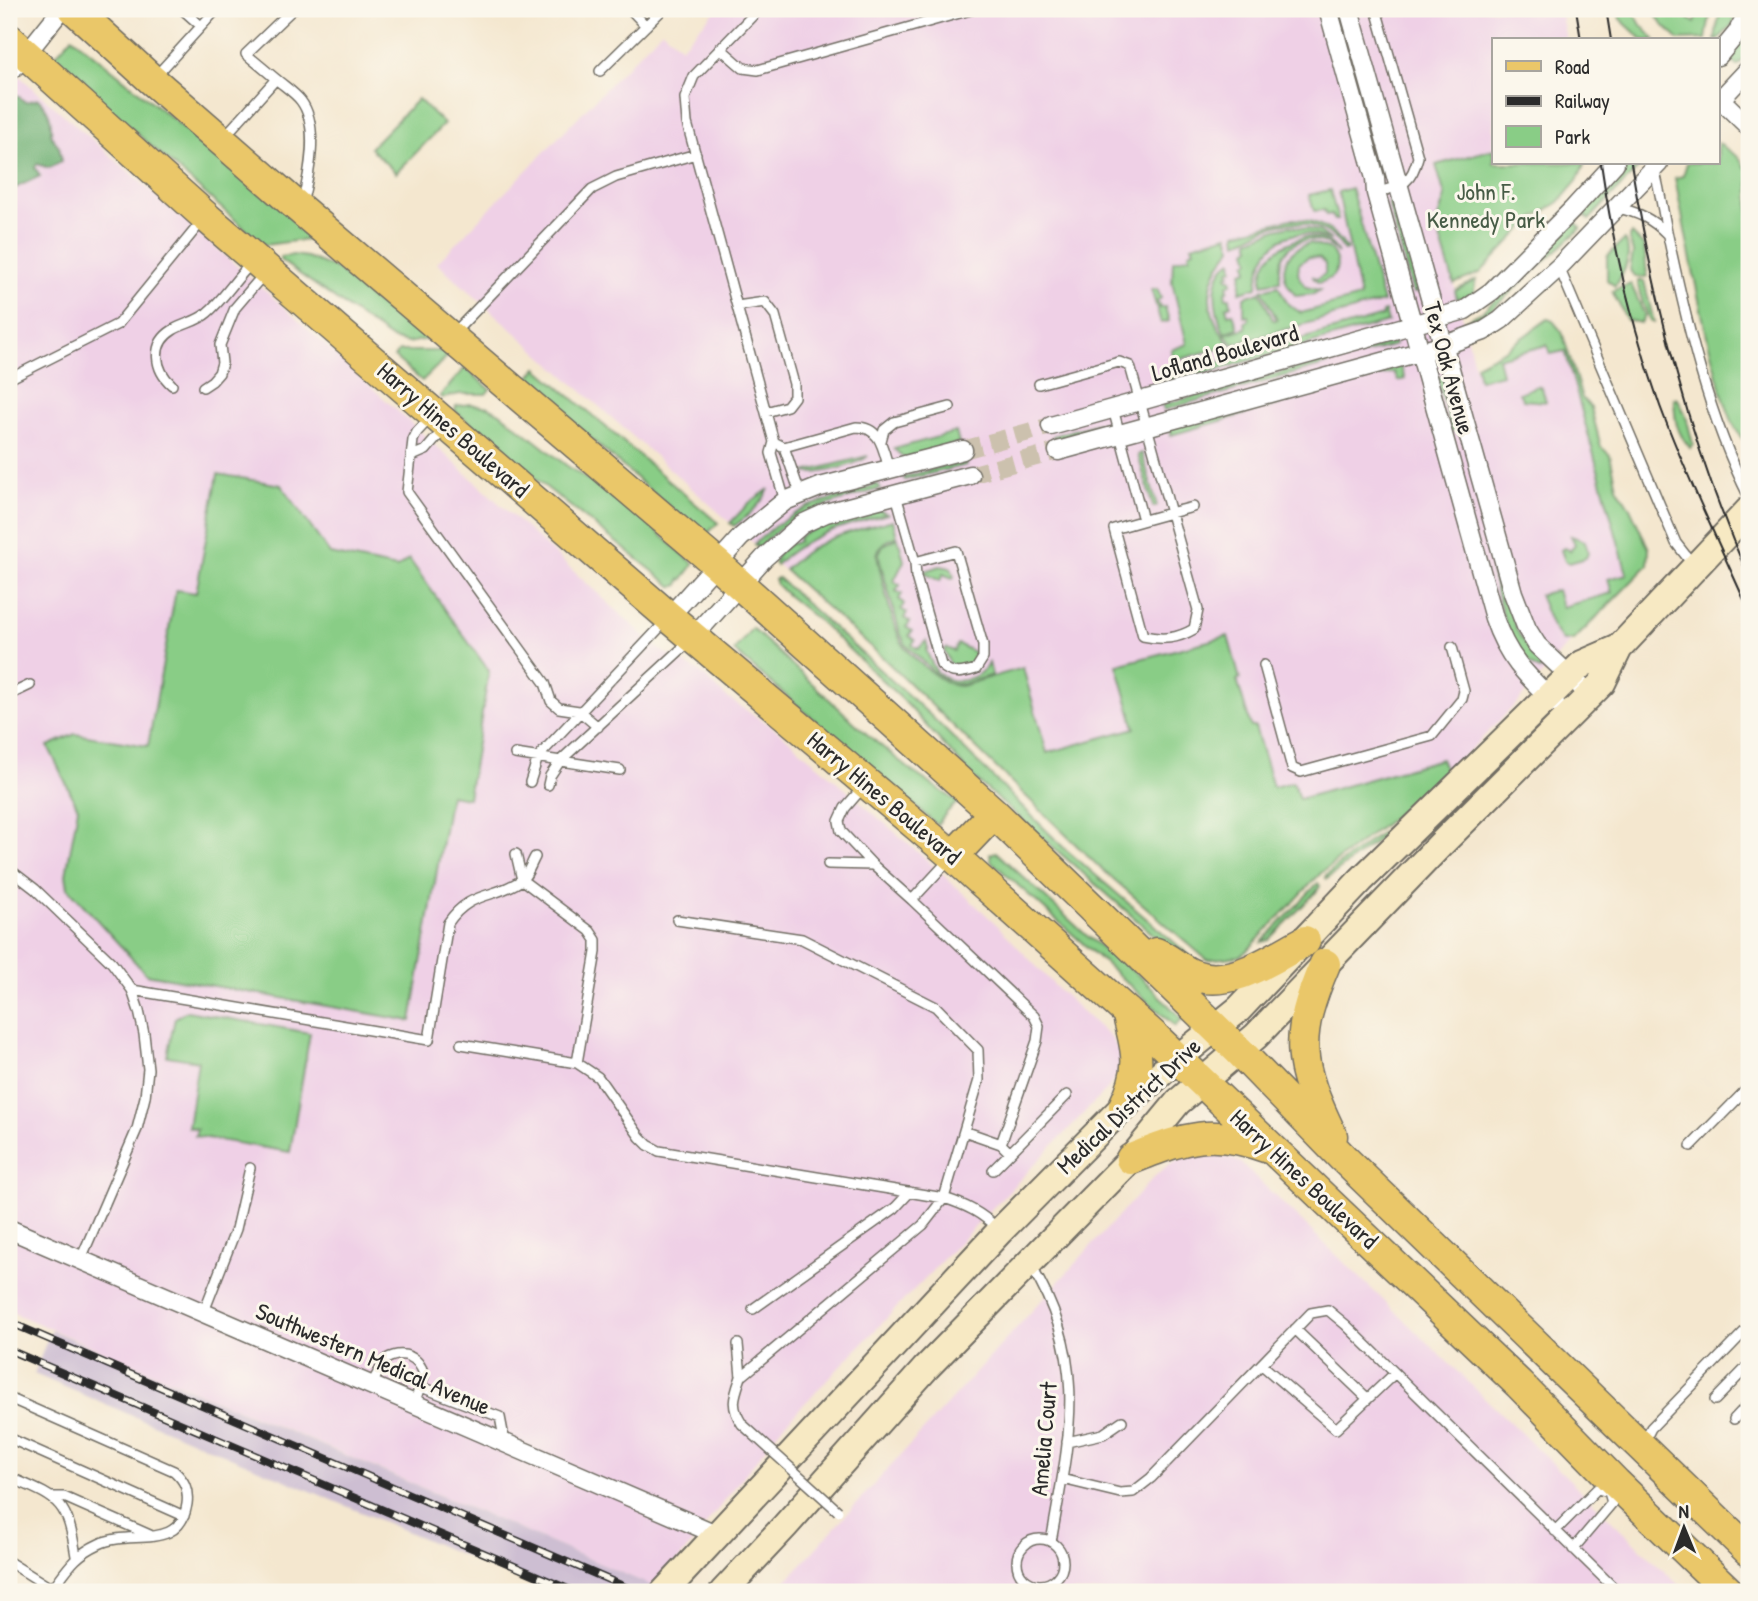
<svg xmlns="http://www.w3.org/2000/svg" width="1758" height="1601" font-family="'Patrick Hand',sans-serif">
  <rect width="100%" height="100%" fill="#fbf7ec"/>
  <filter id="ink" filterUnits="userSpaceOnUse"><feTurbulence type="fractalNoise" baseFrequency=".0143" numOctaves="2"/><feDisplacementMap in="SourceGraphic" scale="14" xChannelSelector="R" yChannelSelector="G"/><feConvolveMatrix kernelMatrix="1 2 1 2 8 2 1 2 1" color-interpolation-filters="sRGB"/></filter>
  <filter id="wash" filterUnits="userSpaceOnUse"><feTurbulence type="fractalNoise" baseFrequency=".00686" numOctaves="4" result="noise"/><feDisplacementMap in="SourceGraphic" scale="28" xChannelSelector="R" yChannelSelector="G"/><feGaussianBlur stdDeviation="1.57" result="paint"/><feColorMatrix in="noise" values="0 0 0 0 0 0 0 0 0 0 0 0 0 0 0 0 0 1.4 0 .05"/><feComposite in="paint" operator="in"/></filter>
  <g filter="url(#wash)">
    <rect width="100%" height="100%" fill="#f4e7cf"/>
    <path fill="#efd0e6" d="M717,9H1560L1566,40H1494V163H1585L1577,181L1559,202L1530,221L1480,273L1454,284L1475,368L1552,322L1562,332L1633,578L1578,633L1518,702L1447,773L1412,803L1321,873L1240,956L1207,960L1095,863L882,657L437,263L662,30L681,47Z
      M9,67L278,302L660,650L700,672L725,696L782,734L928,861L994,922L1057,988L1112,1039L1121,1054V1070L1108,1088L780,1429L657,1588L9,1311Z
      M1211,1150L1241,1163L1686,1592H776L1153,1178L1168,1165L1185,1156Z"/>
    <path fill="#cdbed2" d="M51,1330L657,1588L654,1592H550L34,1374Z"/>
    <path fill="#89cd86" stroke="#5a7c58" stroke-width="2" d="M1618,9H1632L1641,25L1655,40H1643L1620,19Z
      M1651,9H1665L1677,15L1684,14L1687,9L1689,19L1695,23L1699,9H1711L1706,39L1679,40L1664,26Z
      M1720,9H1740L1732,25L1718,40H1715Z
      M1749,30V55L1737,66L1728,58V55Z
      M72,37L281,207L309,232L311,239L265,245L259,241L52,59Z
      M418,99L444,124L396,173L370,148Z
      M1718,143L1738,157L1749,172V440H1744C1717,419 1684,222 1675,178L1683,176L1687,163H1718Z
      M1494,149V163H1585L1577,181L1559,202L1530,221L1480,273L1454,284L1437,228V221L1445,196L1436,165Z
      M1628,163H1643L1589,220L1581,211Z
      M1351,188L1383,302L1233,344L1225,334L1246,328L1245,322L1249,320L1248,315L1244,316V297L1260,292L1273,320H1277L1262,290L1278,286L1288,304L1301,313L1360,297L1338,192Z
      M1330,190L1338,220H1334L1331,214L1326,215L1324,210L1314,211L1309,195Z
      M1392,200H1396L1423,291L1413,293L1389,206V201Z
      M1291,219C1316,219 1335,229 1347,250L1344,251C1330,224 1295,217 1267,228C1257,232 1248,239 1237,242L1236,233Z
      M1573,220L1581,228L1489,312L1464,325L1463,322L1482,312L1503,292Z
      M1290,226L1319,231L1331,240C1291,223 1260,242 1257,287L1240,292L1242,272L1248,270L1246,263L1250,261L1247,250L1251,247L1249,240L1276,229Z
      M1632,234L1644,246L1647,276C1640,279 1633,277 1630,270L1633,253L1629,237Z
      M1228,235L1232,248C1203,281 1203,311 1230,345L1174,361L1171,350L1187,344L1172,282L1173,261L1190,256L1189,252L1194,250L1192,245Z
      M1304,237C1318,237 1331,239 1338,253C1323,235 1293,235 1282,258C1279,265 1280,273 1280,281L1262,284C1260,257 1280,245 1304,237Z
      M1624,240C1634,255 1624,273 1615,286L1607,280V257Z
      M1310,243L1331,250C1342,266 1337,279 1318,283L1312,276L1316,279L1325,274V264L1319,258L1308,257L1299,264L1298,274L1306,287L1320,290L1314,294L1296,296C1276,274 1282,252 1310,243Z
      M293,255L307,257L337,269L373,300L429,334L428,339L408,343L392,339L280,260L281,257Z
      M1232,260L1233,269L1229,270L1230,274L1227,275L1228,279H1231L1232,283L1227,286L1228,290L1225,292L1226,298H1230L1231,305L1226,307L1228,314L1233,313L1238,328L1224,333C1215,311 1207,276 1232,260Z
      M1476,280L1473,294L1457,299L1455,291Z
      M1638,281H1644L1654,322H1651C1647,315 1637,289 1638,281Z
      M1631,284L1645,316L1641,323L1627,320L1612,291Z
      M1151,289H1157L1161,298L1157,301L1160,308L1165,307L1169,321L1161,323Z
      M1385,311L1388,322L1166,384L1164,378L1383,316L1382,312Z
      M1548,319L1553,321L1562,332L1582,398L1591,408L1601,447L1610,455L1617,487L1629,506L1649,549L1648,565L1574,640L1563,641L1552,627L1539,595L1557,590L1562,607L1612,593L1608,579L1627,574L1565,351L1550,354L1547,345L1498,358L1502,374L1479,380L1476,365L1505,350Z
      M1394,341L1395,345L1164,410L1162,405Z
      M399,351H443L449,355L422,381L394,357Z
      M1400,364L1405,379L1398,381L1394,372L1171,435L1170,428Z
      M465,368L490,389L486,394H460L442,398L440,396Z
      M537,368L718,523L707,534L698,531L668,506L526,382Z
      M1445,375L1461,434L1451,430L1437,378Z
      M1537,386L1542,388L1546,402L1523,400L1519,393Z
      M1674,398L1678,399L1686,416L1693,444L1690,448C1675,429 1675,422 1674,398Z
      M470,404L489,407L500,413L566,465L636,513L694,564L682,580L680,579L679,585L673,587L537,480L455,411L456,406Z
      M1103,422L1104,427L1054,441L1053,436Z
      M956,432L959,443L904,458L894,449Z
      M1142,453L1157,506L1156,507H1153L1138,455Z
      M868,456C859,464 816,476 805,472Z
      M964,460L966,465L905,480L904,479V477Z
      M218,474L281,485L330,554L397,568L409,559L489,671L468,798L450,795L411,1021L146,974L68,888L66,875L78,808L48,746L75,734L148,746L176,590L196,593Z
      M878,484L880,489C835,502 792,512 758,548L754,544L775,526L807,507Z
      M769,489C762,503 747,517 734,526L730,523L749,503Z
      M879,510L887,514C847,525 806,534 776,565L774,563L778,553L791,543L793,544L799,541L798,538L803,534L838,519Z
      M893,520L897,537C886,539 879,544 877,555C881,576 892,622 901,641C909,656 944,687 961,686L1023,668L1047,753L1135,728L1117,665L1228,636L1240,679L1237,680L1251,727H1255L1273,787L1293,782L1299,799L1441,759L1447,773L1412,803L1321,873L1248,950L1240,956L1207,960L1095,863L882,657L785,570C814,538 853,531 893,520Z
      M1571,536L1585,541L1588,553L1586,558L1569,563L1565,561L1561,550L1564,548L1570,551L1575,544Z
      M898,538L904,561L894,581L900,585L896,591L902,594L899,599L904,604L901,609L907,613L904,618L910,622L906,627L912,631L909,636L915,640L912,645L918,649L926,641L928,648L926,649C927,653 934,669 938,673C954,688 979,679 989,663L992,675L963,684H951L938,676L906,645L900,633L880,562L879,553L883,545Z
      M940,566L951,568L954,577L952,578L943,574L940,581L922,572Z
      M1491,570C1504,585 1508,610 1517,630C1523,643 1534,654 1544,664L1540,670C1508,656 1499,600 1491,570Z
      M778,578L930,715L1064,848L1197,962L1178,956L974,778L903,700L818,620L787,595L776,584L775,579Z
      M752,628L869,736L913,772L958,802L947,812L937,825L734,651Z
      M958,644L976,653L977,657C972,666 959,668 950,664L944,650L947,648L954,651Z
      M1419,809L1336,872L1327,879L1325,877L1334,868L1411,811Z
      M996,852L1087,936L1142,978L1182,1019L1175,1026L991,861L990,854Z
      M1318,883L1320,886L1317,891L1269,940L1262,942Z
      M187,1011L310,1033L290,1152L195,1136L197,1129L188,1127L198,1061L167,1056L175,1018Z"/>
    <path fill="#6eb073" stroke="#4c6e4f" stroke-width="2" d="M17,95L25,102L38,99C50,110 52,120 51,136L59,146L62,161L49,168L37,164L35,167L40,176L9,191V96Z"/>
  </g>
  <g filter="url(#ink)">
    <g fill="none" stroke-linecap="round" stroke-linejoin="round">
      <path stroke="#ccc1ae" stroke-width="18" stroke-dasharray="18 9" stroke-linecap="butt" d="M963,450L1051,426
        M970,475L1058,451"/>
      <g stroke="#716d64" stroke-width="12">
        <path id="lane" d="M182,9L201,26
          M630,9L646,26
          M759,9L694,76L685,98L687,123L774,442
          M1376,9L1418,157C1411,185 1402,185 1376,193
          M720,48L743,68L758,70L974,9
          M600,71L663,9
          M155,77L217,9
          M276,79C284,86 295,93 301,101C320,126 309,176 302,204
          M225,136L276,79L246,54L293,9
          M1654,168C1660,190 1663,213 1668,236C1687,325 1708,416 1749,497
          M1617,208C1638,212 1652,219 1667,234
          M1559,267L1676,543L1694,566
          M737,306L765,302L775,315L794,384V397L787,406L766,412
          M454,333L592,189L616,177L696,154
          M9,379L118,324L202,221
          M1039,384L1119,362L1130,366L1198,610L1194,629C1177,639 1163,640 1143,636L1114,529C1140,521 1167,514 1193,507
          M172,385C155,370 150,344 173,330C184,323 197,322 207,313C224,299 235,279 251,264
          M203,387L212,381L219,373L222,363L220,345L235,308L264,274
          M1113,409L1143,520
          M431,417L417,432L413,440L407,492L545,683L551,701L559,708L579,711L598,727
          M881,441L884,430L894,422L950,407
          M784,447L856,427C881,427 883,449 889,469
          M412,456L426,450L445,428
          M896,495L915,562L916,577L941,665C952,676 963,673 976,669L983,658V645L956,551L915,562
          M785,501L771,453L774,442L784,447L800,493
          M1264,665L1292,768L1301,772L1432,736L1462,699L1464,691L1452,647
          M9,695L30,685
          M515,754L620,770
          M530,782L538,757L666,621
          M548,785L550,776L560,761L690,641
          M864,786L845,808L839,821L841,831L873,865
          M516,854L522,880L590,931L596,940V952L577,1063
          M828,864L873,865L912,900L949,860
          M9,869L35,889L112,963L132,990L139,1011L144,1034L148,1069L145,1097L137,1129L80,1261
          M912,900L1034,1016L1039,1026L1037,1041L1001,1144L964,1131
          M677,920L802,939L936,1007L978,1050L979,1080L944,1198L923,1225L741,1377
          M132,990L429,1040L448,923C469,891 493,899 520,881C527,877 531,864 535,857
          M461,1044L577,1063L598,1077L640,1137L648,1145L659,1151L944,1198C966,1205 982,1213 998,1229
          M1001,1144L1010,1153L1067,1095
          M1691,1146L1749,1087
          M993,1170L1010,1153
          M1031,1266C1090,1362 1069,1438 1051,1542
          M753,1309L895,1208L910,1192
          M203,1314L236,1229L250,1168
          M1295,1329L1368,1399
          M738,1344L741,1377
          M1262,1365L1336,1429L1395,1373
          M371,1385L386,1359C403,1350 419,1356 424,1375L414,1404
          M421,1387L500,1417L505,1443
          M9,1398L174,1471C184,1480 189,1489 187,1504C180,1552 130,1529 99,1544C75,1555 68,1568 53,1588
          M1715,1400L1749,1365
          M1734,1419L1749,1403
          M9,1438L184,1516
          M1067,1442L1103,1434L1122,1421
          M1644,1442L1651,1428L1749,1327
          M9,1477C59,1499 67,1499 76,1556
          M1062,1479L1120,1493L1133,1492L1151,1478L1311,1313L1328,1310L1346,1325L1618,1592
          M53,1497H64L150,1535
          M1555,1531L1597,1489L1609,1492
          M1017 1562a23 23 0 1 1 46 0a23 23 0 1 1-46 0Z
          M1573,1549L1612,1503L1609,1492
          M9,1562L57,1592"/>
      </g>
      <g stroke="#716d64" stroke-width="21">
        <path id="street" d="M1328,9L1375,178L1376,193L1494,618C1507,657 1526,675 1555,703
          M1349,9L1513,593L1527,629L1537,645L1590,695
          M1718,56L1737,33L1749,10
          M9,71L18,64L62,9
          M1718,97L1749,127
          M1718,102L1749,69
          M1051,426L1465,310L1492,291L1572,210L1615,163
          M1058,451L1445,345L1484,331L1501,320L1559,267L1659,163
          M669,617L741,537L785,501L820,487L963,450
          M693,637L764,558L802,524L826,513L970,475
          M9,1229L718,1535"/>
      </g>
      <g stroke="#716d64" stroke-width="30">
        <path id="secondary" d="M664,1592L1000,1231L1124,1106L1178,1058L1239,1009L1361,880L1582,664L1619,648
          M723,1592L785,1526L926,1368L1131,1159L1178,1102L1256,1036L1441,844L1602,683L1619,648L1749,510"/>
      </g>
      <g stroke="#716d64" stroke-width="33">
        <path id="primary" d="M74,9L152,80L300,209L717,564L994,813L1239,1051L1343,1158L1749,1551
          M9,39L206,217L669,617L953,856L1157,1039L1519,1384L1616,1483L1729,1592
          M953,856L994,813
          M1156,953C1170,959 1180,970 1194,975C1231,989 1273,958 1305,941
          M1325,964C1293,1039 1297,1063 1332,1136
          M1124,1106C1143,1068 1137,1051 1127,1012
          M1131,1159C1185,1138 1210,1127 1268,1148"/>
      </g>
      <use href="#lane" stroke="#fff" stroke-width="9"/>
      <use href="#street" stroke="#fff" stroke-width="18"/>
      <use href="#secondary" stroke="#f7e9c3" stroke-width="26"/>
      <use href="#primary" stroke="#eac769" stroke-width="30"/>
      <path stroke="#2b2b2b" stroke-width="2" d="M1576,9L1581,40
        M1606,9L1611,40
        M1601,163C1613,245 1632,327 1660,406C1686,476 1719,543 1749,611
        M1631,163C1655,306 1690,445 1749,578"/>
      <g stroke="#2b2b2b" stroke-width="8">
        <path id="rail" d="M9,1322L637,1592
          M9,1350L575,1592"/>
      </g>
      <use href="#rail" stroke="#fbf7ec" stroke-width="5" stroke-dasharray="16" stroke-linecap="butt"/>
      <g stroke="#716d64" stroke-width="12" stroke-linecap="butt">
        <path id="lane-bridge" d="M741,1377C734,1397 730,1406 742,1424L838,1511"/>
      </g>
      <use href="#lane-bridge" stroke="#fff" stroke-width="9"/>
    </g>
  </g>
  <g text-anchor="middle" stroke-width="6" stroke-linejoin="round" paint-order="stroke">
    <g font-size="24" fill="#475c46" stroke="#fbf7ec">
      <text x="1486" y="200">John F.<tspan x="1486" dy="28">Kennedy Park</tspan></text>
    </g>
    <g font-size="24" fill="#2b2b2b" stroke="#fbf7ec">
      <text transform="translate(1225 353) rotate(-16)" y="8">Lofland Boulevard</text>
      <text transform="translate(1449 368) rotate(75)" y="8">Tex Oak Avenue</text>
      <text transform="translate(453 430) rotate(41)" y="8">Harry Hines Boulevard</text>
      <text transform="translate(884 798) rotate(40)" y="8">Harry Hines Boulevard</text>
      <text transform="translate(1129 1106) rotate(-43)" y="8">Medical District Drive</text>
      <text transform="translate(1304 1179) rotate(43)" y="8">Harry Hines Boulevard</text>
      <text transform="translate(373 1359) rotate(23)" y="8">Southwestern Medical Avenue</text>
      <text transform="translate(1044 1439) rotate(-85)" y="8">Amelia Court</text>
    </g>
  </g>
  <rect width="1758" height="1601" fill="none" stroke="#fbf7ec" stroke-width="35"/>
  <rect x="1492" y="38" width="228" height="126" fill="#fbf7ec" stroke="#a8a59f" stroke-width="2"/>
  <rect x="1506" y="61" width="35" height="10" fill="#eac769" stroke="#a8a59f" stroke-width="2"/>
  <text x="1555" y="74" font-size="21" fill="#2b2b2b">Road</text>
  <rect x="1506" y="96" width="35" height="10" fill="#2b2b2b" stroke="#a8a59f" stroke-width="2"/>
  <text x="1555" y="108" font-size="21" fill="#2b2b2b">Railway</text>
  <rect x="1506" y="126" width="35" height="21" fill="#89cd86" stroke="#a8a59f" stroke-width="2"/>
  <text x="1555" y="144" font-size="21" fill="#2b2b2b">Park</text>
  <g transform="translate(1684 1528) rotate(359)" stroke="#fbf7ec" stroke-width="5" paint-order="stroke">
  <path d="M0-5L12 26L0 18L-12 26Z" fill="#2b2b2b"/>
  <text y="-10" font-size="19" font-weight="bold" text-anchor="middle" fill="#2b2b2b">N</text>
  </g>
</svg>
